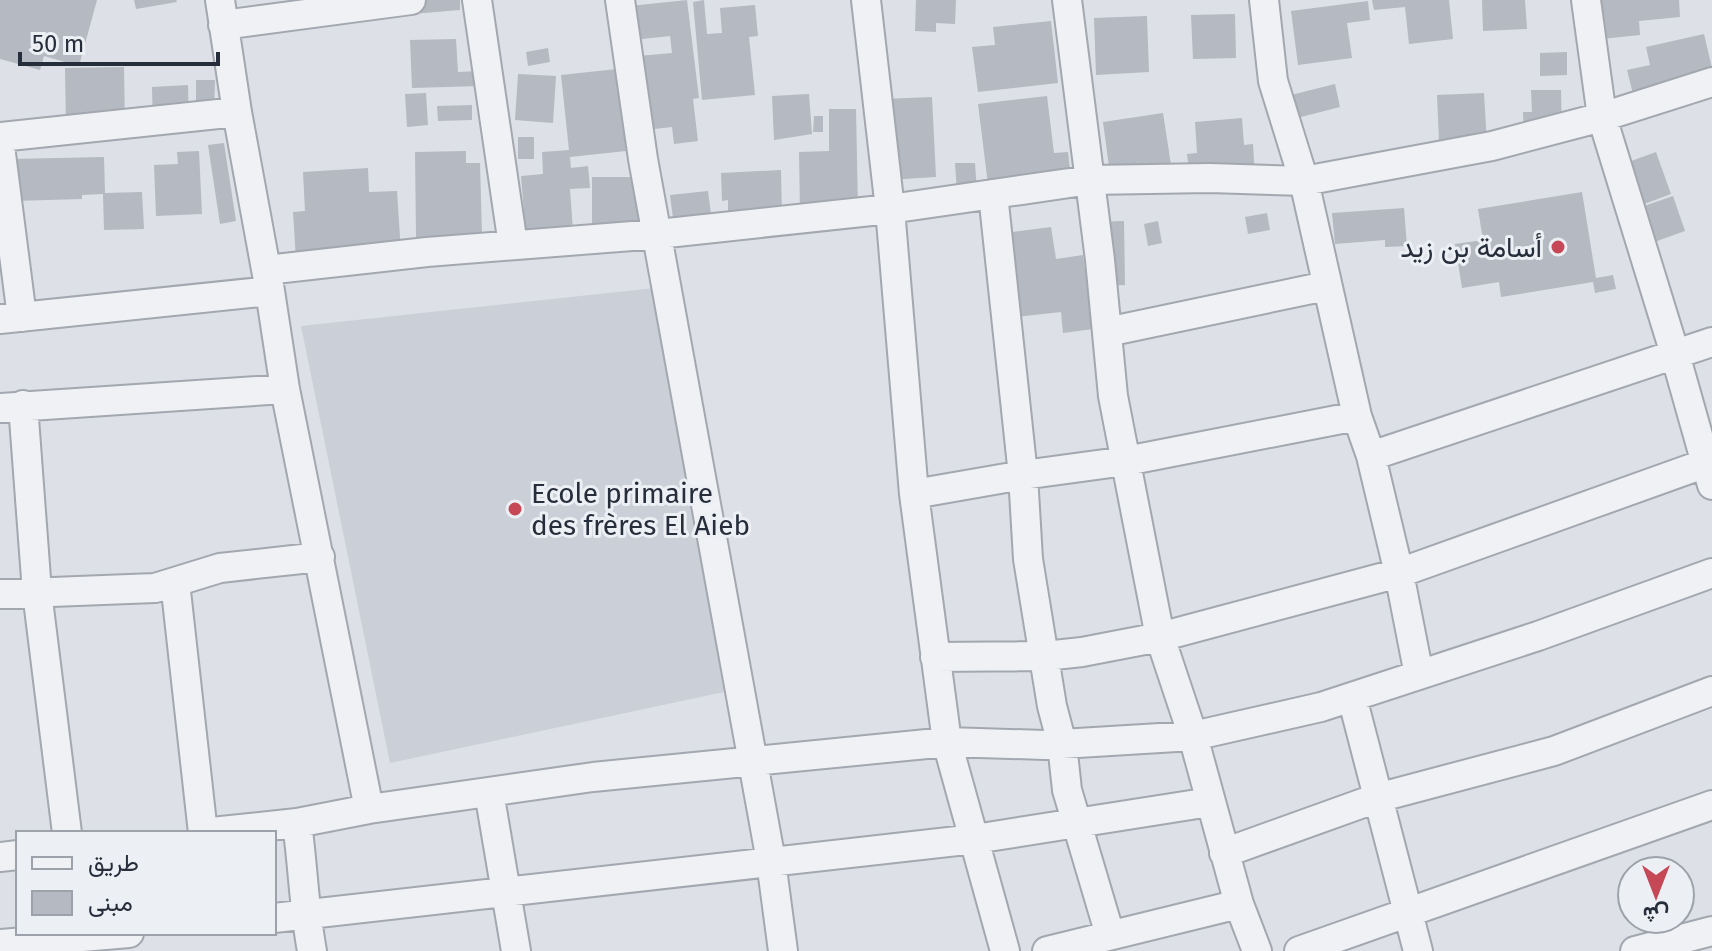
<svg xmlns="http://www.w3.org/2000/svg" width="1712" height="951" font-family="'Fira Sans',Vazirmatn,sans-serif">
  <rect width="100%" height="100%" fill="#dde0e6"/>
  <path fill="#cbcfd7" d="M655,288L724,692L390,763L301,326Z"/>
  <path fill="#b4b9c2" d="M0,0H97L79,66L44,56L40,70L0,59Z
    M134,0H176L177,2L136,9Z
    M398,0H460V10L400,15Z
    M687,0L699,98L693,99L698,141L674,144L672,127L646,130L638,56L672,53L670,36L633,40L630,6Z
    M704,0L707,34L722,33L720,8L755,5L758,36L749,37L755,95L702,100L693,2Z
    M916,0H956L955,24L936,23V32L915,31Z
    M1372,0H1449L1453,39L1409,44L1405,7L1374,10Z
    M1482,0H1525L1527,29L1483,31Z
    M1588,0H1679L1680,17L1639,21L1640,35L1592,40Z
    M1368,1L1370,20L1347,23L1352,58L1298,65L1291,11Z
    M1235,14L1236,58L1193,59L1191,15Z
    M1147,16L1149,72L1096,75L1094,18Z
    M1051,21L1058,83L978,92L972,47L995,45L993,27Z
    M1704,34L1712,68V89L1636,106L1627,70L1650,65L1646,47Z
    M456,39L458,72L478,71L479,86L412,88L410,40Z
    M548,48L550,62L528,66L526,52Z
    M1567,52V75L1540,76V53Z
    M124,67L125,127H66L65,68Z
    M617,69L626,151L570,157L571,168L588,166L590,188L570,189L574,244L527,248L521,176L543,174L542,152L569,150L561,75Z
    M518,74L556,76L553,123L515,120Z
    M196,80H215L214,113H196Z
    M1335,84L1340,107L1297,118L1291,95Z
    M188,85L189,125L153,126L152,87Z
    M1531,90H1561L1562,137L1524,138L1523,112H1532Z
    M426,93L428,125L407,127L405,94Z
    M1484,93L1487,144L1465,139L1439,141L1437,95Z
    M809,94L812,134L774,140L772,96Z
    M1047,96L1054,153L1068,152L1070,170L990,201L978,104Z
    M932,97L936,177L887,180L883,99Z
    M472,105V120L438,121L437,106Z
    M829,109H856L858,208L800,212L799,152L829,151Z
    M1163,113L1171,165L1110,174L1103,122Z
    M814,116H823V132H813Z
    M1242,118L1244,145L1253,144L1255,177L1189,170L1187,154L1197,153L1195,122Z
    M518,137H534V159H518Z
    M224,143L236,221L220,224L208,145Z
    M199,151L202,214L156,216L154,165L178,164L177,152Z
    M466,151V163H480L482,235L416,237L415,152Z
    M1656,152L1671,194L1628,210L1612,168Z
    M104,157L105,193L142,192L144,229L104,230L103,194L82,195V199L14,201L12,159Z
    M955,163H975L978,207L958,208Z
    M368,168L369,192L397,191L401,253L296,260L293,212L305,211L303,172Z
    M781,170L782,217L728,220V200L722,201L721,173Z
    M592,177H638V229H592Z
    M708,191L712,222L674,226L670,195Z
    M1582,192L1596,278L1613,275L1616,289L1595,293L1593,282L1501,297L1499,282L1462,288L1455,244L1483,240L1478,209Z
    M1673,196L1685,231L1643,246L1630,211Z
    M1404,208L1407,246L1385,247V240L1335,244L1332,213Z
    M1267,213L1270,230L1248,234L1245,217Z
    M1124,221L1125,285L1094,286L1093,222Z
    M1158,221L1162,243L1148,246L1144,224Z
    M1051,227L1056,259L1083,255L1093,329L1063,333L1061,312L1007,318L996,234Z"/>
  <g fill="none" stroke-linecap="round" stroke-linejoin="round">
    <g stroke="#a3a7af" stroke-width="32">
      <path id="street" d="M220,0L237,112L270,291L285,389L369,809
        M477,0L513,245
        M620,0L643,159L771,861L783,951
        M866,0L890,209L914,494L947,742L1005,951
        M1067,0L1100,260L1113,396L1160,637L1193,736L1239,904L1257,951
        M1264,0L1273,81L1304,181L1357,416L1371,456L1399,573L1419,675
        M1586,0L1602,117L1675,354L1712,485
        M223,25L411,0
        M0,137L237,112
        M0,146L22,317
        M993,194L1023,475L1028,559L1052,706L1062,744L1067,790L1110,935
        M266,270L427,252L658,234L890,209L1090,180L1210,178L1304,181L1492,146L1602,117L1712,82
        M0,319L270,291
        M1107,332L1326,286
        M23,405L37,592L67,833
        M0,408L285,389
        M1371,456L1712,342
        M914,494L1023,475L1126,461L1357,416
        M175,582L203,833
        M0,594L155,588L220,568L320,557
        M935,657L1045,656L1082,652L1160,637L1399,573L1712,461
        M1352,697L1418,951
        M489,792L516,951
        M202,833L297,823
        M1224,853L1377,798L1554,751L1712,691
        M0,857L18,855
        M274,918L975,839L1210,802
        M0,944L129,933
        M312,951C304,909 303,866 297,823L369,809L593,777L947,742L1045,745L1193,736L1321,707L1538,636L1712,573
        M1047,951L1239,904
        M1299,951L1712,805
        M1635,951L1712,931"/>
    </g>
    <use href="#street" stroke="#eff1f4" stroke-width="28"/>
  </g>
  <g fill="#c64756" stroke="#eceff4" stroke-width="3">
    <circle cx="1558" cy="247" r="8"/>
    <circle cx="515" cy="509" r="8"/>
  </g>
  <g text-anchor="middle" stroke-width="6" stroke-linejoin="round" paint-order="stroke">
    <g font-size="28" fill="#272e3b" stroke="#eceff4" text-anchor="end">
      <text x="1542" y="257">أسامة بن زيد</text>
      <text x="531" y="503" text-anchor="start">Ecole primaire<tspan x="531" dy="32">des frères El Aieb</tspan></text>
    </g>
  </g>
  <rect x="16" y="831" width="260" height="104" fill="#eceff4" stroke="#9da2aa" stroke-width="2"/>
  <rect x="32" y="857" width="40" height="12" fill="#eff1f4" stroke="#9da2aa" stroke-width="2"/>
  <text x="88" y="871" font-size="24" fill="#272e3b">طريق</text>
  <rect x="32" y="891" width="40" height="24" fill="#b4b9c2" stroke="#9da2aa" stroke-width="2"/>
  <text x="88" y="911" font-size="24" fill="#272e3b">مبنى</text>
  <g transform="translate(1656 895) rotate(180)"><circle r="38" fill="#eceff4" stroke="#9da2aa" stroke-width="2"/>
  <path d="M0-6L14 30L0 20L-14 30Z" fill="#c64756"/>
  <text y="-12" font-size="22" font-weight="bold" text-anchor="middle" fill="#272e3b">ش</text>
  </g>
  <path d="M20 52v12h198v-12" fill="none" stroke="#272e3b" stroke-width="4"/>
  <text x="32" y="52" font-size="24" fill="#272e3b" stroke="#eceff4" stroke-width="6" paint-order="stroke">50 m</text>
</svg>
